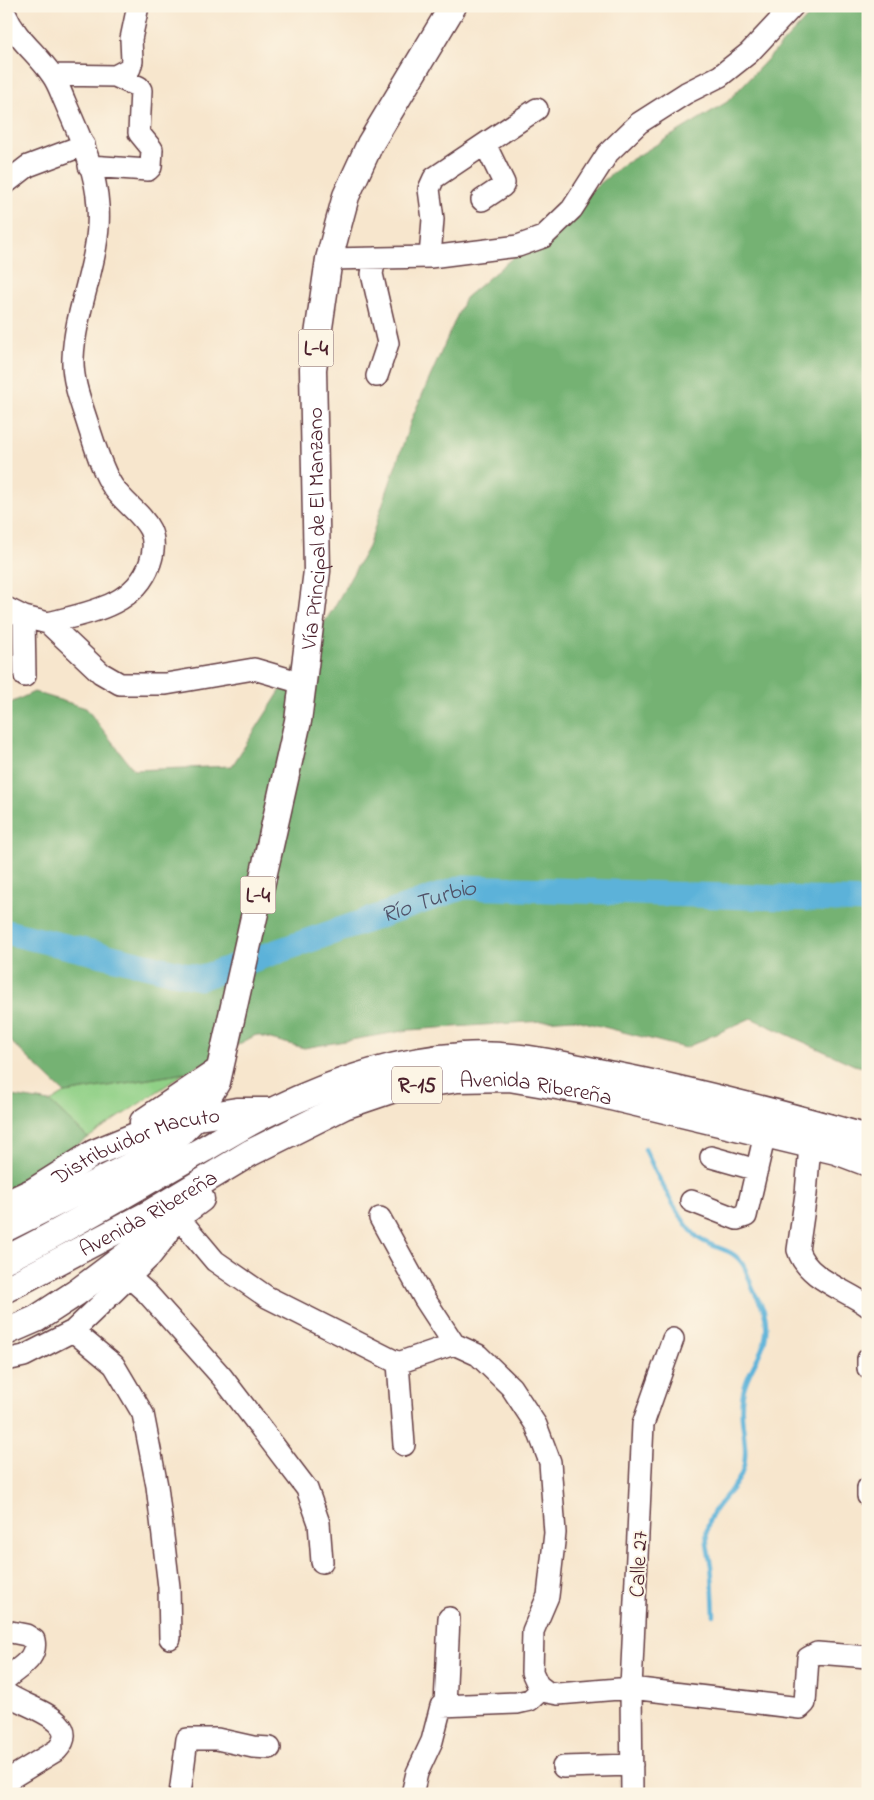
<svg xmlns="http://www.w3.org/2000/svg" width="874" height="1800" font-family="'Indie Flower',sans-serif">
  <rect width="100%" height="100%" fill="#fcf5e5"/>
  <filter id="ink" filterUnits="userSpaceOnUse"><feTurbulence type="fractalNoise" baseFrequency=".02" numOctaves="2"/><feDisplacementMap in="SourceGraphic" scale="10" xChannelSelector="R" yChannelSelector="G"/><feConvolveMatrix kernelMatrix="1 2 1 2 8 2 1 2 1" color-interpolation-filters="sRGB"/></filter>
  <filter id="wash" filterUnits="userSpaceOnUse"><feTurbulence type="fractalNoise" baseFrequency=".0096" numOctaves="4" result="noise"/><feDisplacementMap in="SourceGraphic" scale="20" xChannelSelector="R" yChannelSelector="G"/><feGaussianBlur stdDeviation="1.12" result="paint"/><feColorMatrix in="noise" values="0 0 0 0 0 0 0 0 0 0 0 0 0 0 0 0 0 1.4 0 .05"/><feComposite in="paint" operator="in"/></filter>
  <g filter="url(#wash)">
    <rect width="100%" height="100%" fill="#f7e6cd"/>
    <path fill="#90d086" stroke="#6d7858" d="M185,1073L88,1138L50,1102L65,1093Z"/>
    <path fill="#74b273" stroke="#5f684f" d="M818,6H868V1068L854,1065L751,1018L685,1048L573,1019L409,1030L304,1048L256,1035L185,1073L65,1093L6,1037V705L34,692L86,708L134,770L232,766L333,609L368,547L412,418L465,298L621,166L727,102Z
      M6,1095L50,1102L88,1138L6,1190Z"/>
    <g fill="none" stroke-linecap="round" stroke-linejoin="round">
      <path stroke="#5cb2d9" stroke-width="4.5" d="M645,1149C655,1172 679,1220 697,1237C706,1245 720,1247 731,1253C745,1261 747,1274 752,1287C755,1295 761,1303 764,1311C774,1349 749,1361 743,1393C737,1420 752,1448 741,1475C732,1495 711,1505 707,1529C705,1542 709,1553 711,1566C713,1582 713,1599 714,1615"/>
      <path stroke="#5cb2d9" stroke-width="25" id="s1" d="M6,932L200,978L464,887L868,901"/>
    </g>
  </g>
  <g filter="url(#ink)">
    <g fill="none" stroke-linecap="round" stroke-linejoin="round">
      <g stroke="#643d43" stroke-width="24">
        <path id="minor" d="M6,15C16,39 38,54 52,75C58,83 61,93 65,102C79,135 96,169 98,206C102,257 75,307 73,358C72,382 82,405 89,428C95,446 102,471 113,487C131,513 164,523 150,563C135,607 86,613 48,623
          M53,75L115,76L130,68L132,61L131,39L138,6
          M89,166L148,170L151,167L152,149L139,133L141,90L139,87L115,76
          M6,183L28,166L84,145
          M482,200L503,186L504,183L485,144
          M430,257L433,219L429,189L434,178L537,109
          M375,258L372,274L388,343L377,376
          M329,259L430,257L518,246L543,237L572,209L608,153L639,123L686,93L720,76L749,53L793,6
          M6,608L24,617L48,623L101,673L120,684H166L254,669L302,683
          M24,617L25,676
          M810,1145L806,1194L798,1250C807,1279 845,1289 868,1306
          M711,1157L757,1170
          M691,1201L737,1219L746,1216L765,1134
          M178,1217L215,1261L267,1297L398,1363L454,1344L478,1355L511,1387L536,1425L550,1462L555,1533L548,1596L533,1631L532,1672L538,1685L547,1692L558,1694L631,1688L800,1708L805,1703L808,1658L817,1653L868,1657
          M380,1218L424,1298L454,1344
          M129,1277L147,1293L222,1377L307,1489L319,1523L322,1562
          M73,1331L114,1365L143,1414L157,1486L169,1587L170,1638
          M868,1359V1368
          M6,1360L24,1356L73,1331L150,1257L168,1234L170,1223
          M398,1363L404,1445
          M868,1488V1496
          M6,1631L26,1635L34,1640C38,1660 18,1667 6,1679
          M6,1693C22,1707 85,1719 57,1750L6,1781
          M445,1705L449,1618
          M563,1767L632,1765
          M180,1794L187,1739H217L253,1747L270,1748
          M412,1794L417,1773L432,1741L441,1706L517,1703L530,1700L542,1689
          M632,1794L631,1688L643,1424L673,1339"/>
      </g>
      <g stroke="#643d43" stroke-width="29">
        <g id="major">
          <path d="M143,1122L217,1072"/>
          <path id="s2" d="M6,1204L34,1191L94,1153L172,1121L237,1111H268"/>
          <path id="s3" d="M6,1228L136,1163L171,1142L195,1118L217,1082L298,721L317,571L313,369L329,259L346,196L370,144L453,6"/>
          <path d="M6,1259C74,1226 138,1186 204,1149C226,1136 249,1122 272,1111C330,1083 398,1060 462,1056C512,1052 564,1065 613,1075C699,1092 783,1114 868,1138"/>
          <path id="s4" d="M6,1289L152,1212L250,1153L344,1106L397,1088L458,1079L509,1078L586,1091L836,1151L868,1163"/>
          <path d="M6,1332L36,1319L76,1293L201,1199"/>
        </g>
      </g>
      <use href="#minor" stroke="#fff" stroke-width="21"/>
      <use href="#major" stroke="#fff" stroke-width="26"/>
    </g>
  </g>
  <g text-anchor="middle" stroke-width="4" stroke-linejoin="round" paint-order="stroke">
    <g fill="#fcf5e5" stroke="#7f5f63" stroke-width="1">
      <rect x="298.5" y="329.5" width="35" height="37" rx="4"/>
      <rect x="240.5" y="876.5" width="35" height="37" rx="4"/>
      <rect x="392" y="1066.5" width="50" height="37" rx="4"/>
    </g>
    <g font-size="21" font-weight="bold" fill="#4a1f2b">
      <text x="316" y="355">L-4</text>
      <text x="258" y="902">L-4</text>
      <text x="417" y="1092">R-15</text>
    </g>
    <g font-size="22" fill="#4a1f2b" stroke="#fcf5e5">
      <text dy="8" stroke="none"><textPath href="#s3" startOffset="826">Vía Principal de El Manzano</textPath></text>
      <text dy="8" stroke="none"><textPath href="#s4" startOffset="581">Avenida Ribereña</textPath></text>
      <text dy="8" stroke="none"><textPath href="#s2" startOffset="144">Distribuidor Macuto</textPath></text>
      <text dy="8" stroke="none"><textPath href="#s4" startOffset="161">Avenida Ribereña</textPath></text>
      <text transform="translate(637 1564) rotate(-87)" y="8">Calle 27</text>
    </g>
    <g font-size="24" font-style="italic" fill="#505268" stroke="#fcf5e5">
      <text dy="8" stroke="none"><textPath href="#s1" startOffset="441">Río Turbio</textPath></text>
    </g>
  </g>
  <rect width="874" height="1800" fill="none" stroke="#fcf5e5" stroke-width="25"/>
</svg>
